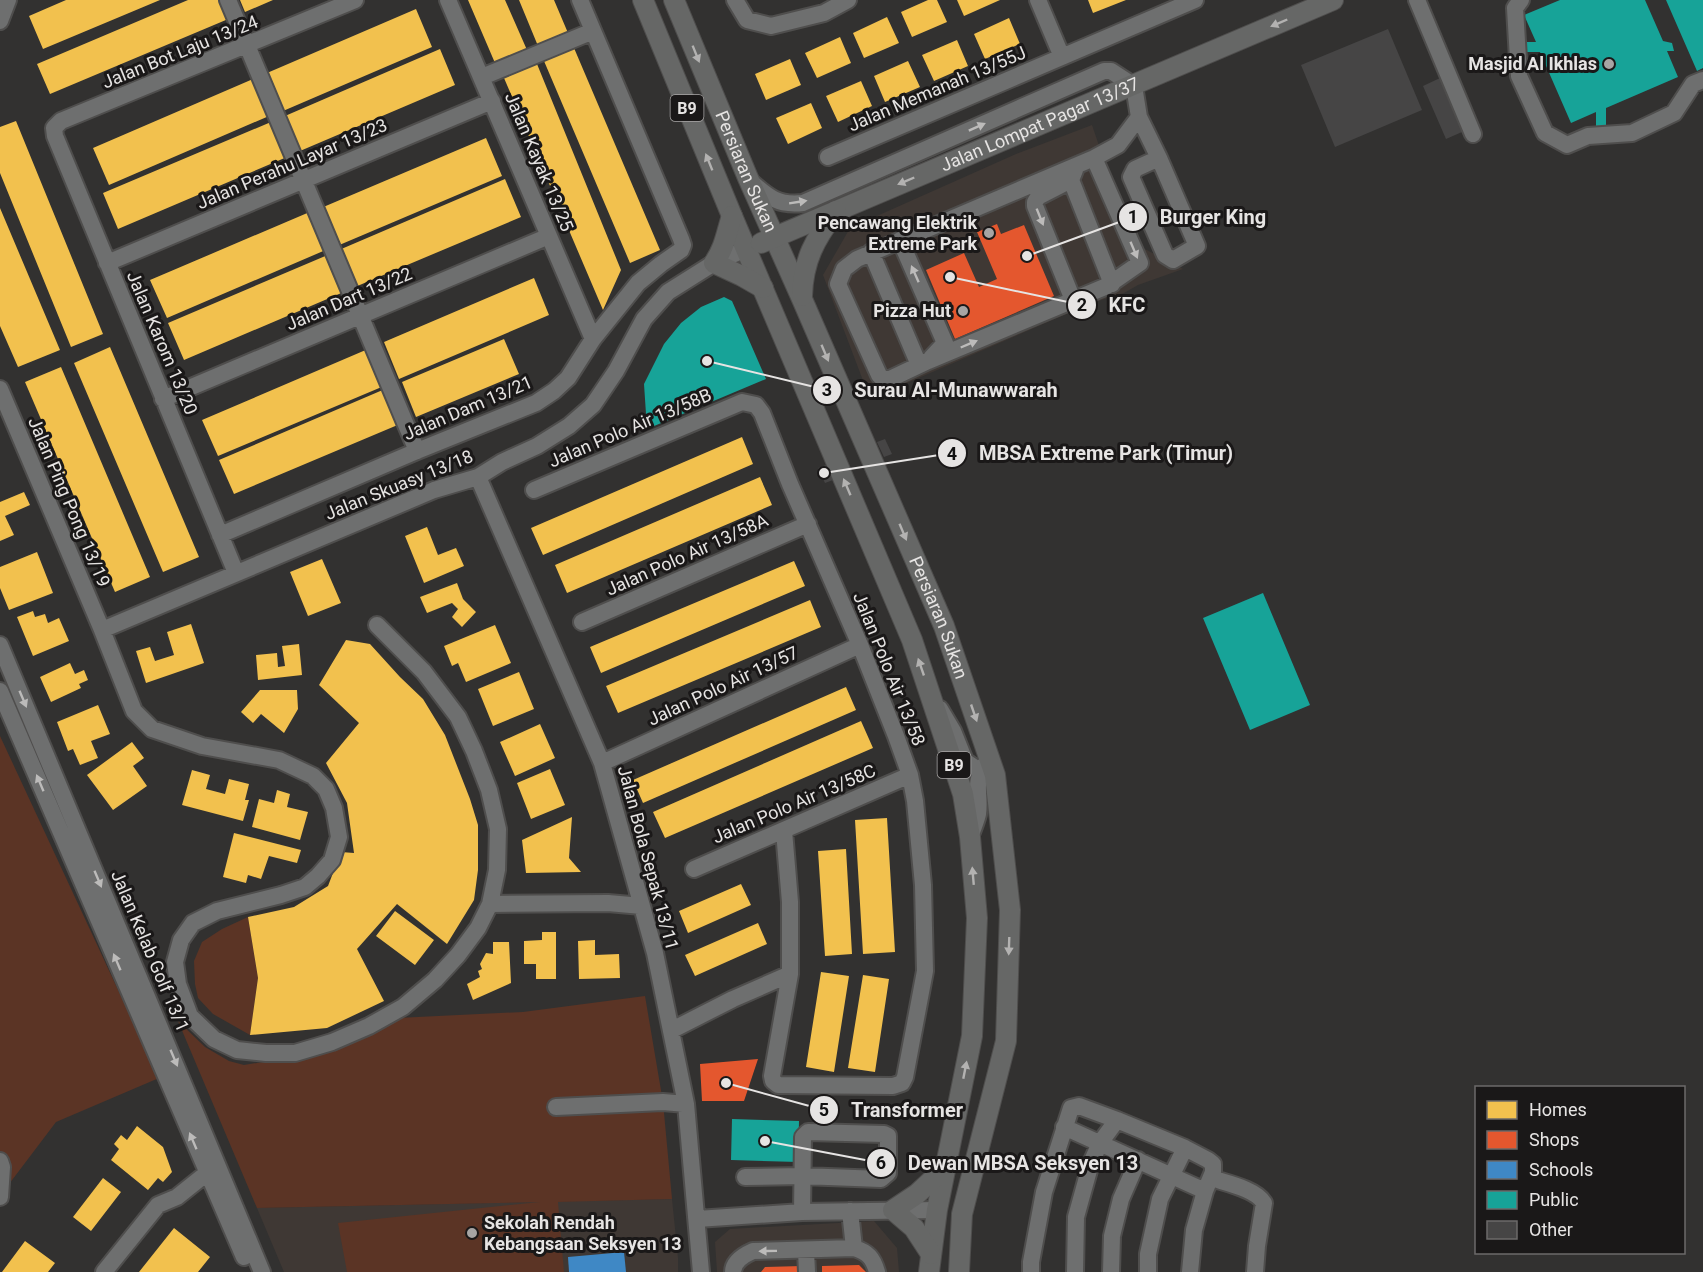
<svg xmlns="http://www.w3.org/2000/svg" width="1703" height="1272" font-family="Roboto,sans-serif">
  <rect width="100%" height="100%" fill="#323130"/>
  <path fill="#3f3834" d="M1092,125L1108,172L1141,247L1183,269L1138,285L1124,293L1092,303L870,399L823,275L850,228L1016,154Z
    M672,1199L678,1258V1272H284L257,1208Z
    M874,1221L897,1248L899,1272H717L715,1242L730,1229Z"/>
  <path fill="#5b3425" d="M0,736L159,1078L56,1122L0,1196Z
    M248,917L258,978L250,1035L213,1014L198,998L195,984L194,961L202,942L222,929Z
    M645,996L663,1102L672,1199L558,1202L564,1272H347L338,1223L540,1202L257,1208L178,1021L205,1047L229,1061L244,1065L295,1057L397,1018L523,1012Z"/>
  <path fill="#f2c14e" d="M66,0H160L43,49L29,16Z
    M188,0H226L233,17L50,94L37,64Z
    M240,0H273L245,12Z
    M468,0H505L527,50L495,63Z
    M519,0H554L568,33L538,46Z
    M928,0H937L947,22L912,37L901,12Z
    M957,0H1000L964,16Z
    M1088,0H1126L1093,13Z
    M416,9L432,47L283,111L267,73Z
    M887,17L899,43L864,58L853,33Z
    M1009,18L1020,44L985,59L974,34Z
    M840,37L851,63L817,78L805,53Z
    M957,40L968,66L934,81L922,55Z
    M574,48L660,250L630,263L544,61Z
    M440,49L455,85L300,151L285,116Z
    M790,59L801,85L766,100L755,74Z
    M908,61L920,87L885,102L874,76Z
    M537,64L621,270L603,310L504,78Z
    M253,79L269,116L109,185L93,148Z
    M861,81L872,106L838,122L826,96Z
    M811,103L822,128L788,144L776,118Z
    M16,121L103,334L71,347L0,173V127Z
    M271,122L287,157L118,229L103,193Z
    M486,138L502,176L337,246L321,208Z
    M505,179L521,217L355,287L339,250Z
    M0,208L60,350L18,367L0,326Z
    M312,211L328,249L167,318L150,280Z
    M330,254L346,291L184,360L168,323Z
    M534,278L549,315L399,379L384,342Z
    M504,339L519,374L416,417L402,382Z
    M110,347L199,557L163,572L74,363Z
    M368,349L384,386L218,456L202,420Z
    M61,367L150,577L115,592L25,382Z
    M385,389L400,424L234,494L219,460Z
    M742,437L753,464L543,555L531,528Z
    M760,477L772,505L567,593L555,565Z
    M24,492L30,505L5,516L14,535L0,541V502Z
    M427,527L438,555L456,548L464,566L424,583L405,536Z
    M37,552L53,593L9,610L0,588V567Z
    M322,559L341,603L308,616L290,572Z
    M794,561L805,586L601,673L590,647Z
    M457,583L463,599L476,612L462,627L452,617L458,609L452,603L427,613L420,597Z
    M810,600L821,627L618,713L606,686Z
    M33,611L35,617L45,614L48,623L59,618L69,641L33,656L17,617Z
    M191,624L204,663L146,683L136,651L150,647L155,661L174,655L167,632Z
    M495,625L511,663L466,682L458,663L452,666L444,646Z
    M346,640L370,644L400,677L423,699L445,735L470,799L478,825V870L474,900L447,944L397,904L357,949L384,1001L327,1028L250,1035L258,978L248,917L294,907L328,886L341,852L354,853L347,803L326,763L359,723L319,685Z
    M299,644L302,675L258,680L256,655L277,653L278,667L285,666L282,646Z
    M70,663L75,674L84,670L88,680L79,684L81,688L51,702L40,677Z
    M519,672L534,709L493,726L478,689Z
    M846,687L856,710L643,803L633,780Z
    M260,690H297L298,709L284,733L261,714L253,723L241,712Z
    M98,705L110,734L91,741L98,758L80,765L73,749L68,751L57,722Z
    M861,721L873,748L665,838L653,812Z
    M540,724L555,758L515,776L500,742Z
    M132,742L144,758L133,766L147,786L113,810L87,775Z
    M550,769L565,805L531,819L517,783Z
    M192,770L210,775L206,789L225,794L229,779L249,784L245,800H249L243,821L182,805Z
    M277,790L290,794L287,807L308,812L300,840L252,827L259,799L274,803Z
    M572,817L569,858L581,872L526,873L522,840Z
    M887,818L895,952L863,954L855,820Z
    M234,833L301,850L297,863L269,856L261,879L248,875L246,883L223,877Z
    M846,849L852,954L825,956L818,851Z
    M741,884L751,905L688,933L679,911Z
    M395,911L434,940L415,965L376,936Z
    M758,923L767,944L695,976L685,955Z
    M542,932H556V979H536V964H524V941L542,940Z
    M595,940V955L619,954L620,978L579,979L578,941Z
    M493,942H509L511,983L473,1000L467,984L480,977L478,971L482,969L480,964L486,953L493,954Z
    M821,972L849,976L834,1072L806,1067Z
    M863,975L889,979L875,1072L848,1068Z
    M137,1126L163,1147L172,1172L163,1182L158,1178L148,1190L111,1160L119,1149L114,1144L121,1135L127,1140Z
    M103,1178L121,1192L91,1231L73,1217Z
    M174,1228L210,1257L198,1272H139Z
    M25,1241L55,1263L48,1272H2Z"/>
  <path fill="#e4572e" d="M997,224L1001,234L1024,225L1054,296L955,339L926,270L964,253L979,287L997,279L977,232Z
    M758,1059L744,1101H702L700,1064Z
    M859,1265L866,1272H822V1266Z
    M802,1266V1272H761L765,1267Z"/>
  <path fill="#3f88c5" d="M624,1252L626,1272H569L568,1257Z"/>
  <path fill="#17a398" d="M1560,0H1645L1663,41L1672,43L1674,51H1667L1678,77L1606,108V126H1596V112L1571,123L1540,52H1523V42H1536L1524,15Z
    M1666,0H1703V68L1697,71Z
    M724,297L732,301L766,379L647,429L644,384L664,344L681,323L701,307Z
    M1263,593L1310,705L1250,730L1203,618Z
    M732,1119L799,1121L798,1162L731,1160Z"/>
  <path fill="#464545" d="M1388,29L1422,110L1335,147L1301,65Z
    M1440,78L1462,132L1446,139L1423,86Z
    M885,439L892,454L884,457L877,442Z
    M826,465L833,480L825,483L818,468Z"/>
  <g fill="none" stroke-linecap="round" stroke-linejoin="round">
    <g stroke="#4f4e4d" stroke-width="20">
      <path id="minor" d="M228,0L417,451
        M448,0L593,339
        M735,0L747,20L771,26L824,13L848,0
        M1038,0L1062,57
        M1417,0L1473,134
        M1521,0L1515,8L1519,76L1545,133L1567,145L1588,136L1632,133L1674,113L1693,84L1703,80
        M0,21L8,0
        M482,77L593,31
        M1139,117L1159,158
        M828,157L1195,0
        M1159,158L1197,246L1173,260L1165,255L1131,177L1135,169Z
        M1075,170L1071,180L1112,284
        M1071,180L1038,197L1035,202V206L1073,300
        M750,181C768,197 778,206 803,203L1104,71H1111L1134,86L1139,117L1118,145L1094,158L857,259L844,269L838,284L879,375L883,379H890L928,361L1107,286L1140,263L1094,158
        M900,240L945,343L931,358
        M871,252L919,365
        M107,263L492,101
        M0,389L102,630L134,711L152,729L202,746L279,760L313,776L326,789L334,808L339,837L332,860L318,876L305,887L281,895L217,911L193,923L181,940L175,962L178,984L190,1016L214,1039L237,1050L266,1053H295L332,1042L369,1026L403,1007L435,980L458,955L478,928L490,904L497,870L498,829L489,790L474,751L458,717L424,672L377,625
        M163,399L549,236
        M478,477L602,763L655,953L686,1104L701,1272
        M534,490L742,402L756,405L762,413L790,484L860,645L896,736L910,775L915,801L923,885L925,971L905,1077L902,1083L893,1086L778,1085L773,1081L772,1076L790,974V902L784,831
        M220,535L417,451L536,403L554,391L568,378L593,339L638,283L661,264L681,250L683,245L681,239L580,0
        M236,573L55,136L54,128L61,121L355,0
        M582,622L808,524
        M102,630L434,490L478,477L502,462L537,446L569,426L593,405L616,371L644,319L668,292L714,263L746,249
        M0,645L262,1272
        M0,691L244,1257
        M940,709L953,731L965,761L981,772L995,775
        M602,763L860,645
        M970,837C973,829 976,822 978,814C981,792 972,786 986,763
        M694,869L910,775
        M490,904L608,903L642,906
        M672,1030L733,999L790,974
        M556,1107L663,1102L686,1104
        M1064,1127L1205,1191
        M0,1161L2,1167L0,1197
        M745,1177L802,1176L881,1179L888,1173V1136L884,1134L808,1132L803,1137L802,1212
        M1211,1178C1226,1183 1256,1189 1264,1203L1257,1246L1255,1272
        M850,1211L854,1248
        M697,1219L802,1212L937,1210
        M806,1251L807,1272
        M104,1272L158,1205L177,1197L207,1173L216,1169
        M733,1272C733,1261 744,1255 753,1251L854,1248C868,1252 873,1258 877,1272
        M1031,1272V1262L1044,1192L1071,1108L1079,1106L1117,1120L1185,1148L1208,1160L1213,1164V1172L1205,1191L1194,1230L1190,1272
        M1075,1272L1076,1217L1091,1163L1100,1143L1117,1120
        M1111,1272L1112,1236L1121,1199L1138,1160
        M1148,1272V1254L1160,1199L1185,1148"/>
    </g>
    <g stroke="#4f4e4d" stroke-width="22">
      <g id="major">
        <path d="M643,0L732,216L912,640L963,794L970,837L977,918L972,1036L937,1210L929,1272"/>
        <path id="s1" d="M674,0L748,178L802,299L944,626L995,775L1010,910L1006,1041L962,1214L959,1272"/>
        <path d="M732,216C726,234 725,247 714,263L742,276L763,288"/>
        <path id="s2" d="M761,243L1333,0"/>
        <path d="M802,296C803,260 815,239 836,211"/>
        <path d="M931,1254L914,1228L893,1210L917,1194L945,1168"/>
      </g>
    </g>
    <use href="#minor" stroke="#6e6f6f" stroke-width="16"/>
    <use href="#major" stroke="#666766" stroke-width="20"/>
  </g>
  <defs><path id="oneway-solid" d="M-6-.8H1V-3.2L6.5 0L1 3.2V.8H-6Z" transform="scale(1.5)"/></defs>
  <g fill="#b3b2b1">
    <use href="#oneway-solid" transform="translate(1279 23) rotate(157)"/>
    <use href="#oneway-solid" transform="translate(696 54) rotate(68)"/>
    <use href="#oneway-solid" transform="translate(709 162) rotate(-112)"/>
    <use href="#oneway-solid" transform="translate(906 181) rotate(157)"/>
    <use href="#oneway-solid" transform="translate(825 353) rotate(67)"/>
    <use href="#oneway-solid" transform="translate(847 487) rotate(-113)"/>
    <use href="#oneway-solid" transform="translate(903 532) rotate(67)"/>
    <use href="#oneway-solid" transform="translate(921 667) rotate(-109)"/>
    <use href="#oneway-solid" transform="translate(974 713) rotate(71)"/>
    <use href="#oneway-solid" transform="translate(973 876) rotate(-95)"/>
    <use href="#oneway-solid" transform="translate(1009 946) rotate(92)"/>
    <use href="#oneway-solid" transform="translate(965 1070) rotate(-79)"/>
  </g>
  <g fill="#bcbbba">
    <use href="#oneway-solid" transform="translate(977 127) rotate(-24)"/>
    <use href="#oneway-solid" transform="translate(798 202) rotate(-9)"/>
    <use href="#oneway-solid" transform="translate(1040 217) rotate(68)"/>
    <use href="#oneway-solid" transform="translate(1134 250) rotate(67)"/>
    <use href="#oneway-solid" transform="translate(915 274) rotate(-114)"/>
    <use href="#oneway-solid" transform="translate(969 344) rotate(-23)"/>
    <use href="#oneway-solid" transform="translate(23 699) rotate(67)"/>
    <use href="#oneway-solid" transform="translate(40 783) rotate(-113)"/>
    <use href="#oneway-solid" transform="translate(98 879) rotate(67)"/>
    <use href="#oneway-solid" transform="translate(117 962) rotate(-113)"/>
    <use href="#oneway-solid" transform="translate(174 1058) rotate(67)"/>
    <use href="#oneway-solid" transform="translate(193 1141) rotate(-113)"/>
    <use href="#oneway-solid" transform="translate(768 1251) rotate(179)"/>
  </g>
  <g fill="#a7a5a4" stroke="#1a1818" stroke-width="2">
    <circle cx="1609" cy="64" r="6"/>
    <circle cx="989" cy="233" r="6"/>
    <circle cx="963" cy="311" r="6"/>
    <circle cx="472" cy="1233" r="6"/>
  </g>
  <g text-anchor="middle" stroke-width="6" stroke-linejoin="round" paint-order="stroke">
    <g fill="#1a1818" stroke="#a9a7a6" stroke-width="1.5">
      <rect x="670.5" y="95" width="33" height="26" rx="4.5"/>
      <rect x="937.5" y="752" width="33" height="26" rx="4.5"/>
    </g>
    <g font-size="16" font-weight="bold" fill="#e6e4e3">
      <text x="687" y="114">B9</text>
      <text x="954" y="771">B9</text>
    </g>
    <g font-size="18" fill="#e6e4e3" stroke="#1a1818">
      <text transform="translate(180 52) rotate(-22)" y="6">Jalan Bot Laju 13/24</text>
      <text transform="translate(937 89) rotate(-23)" y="6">Jalan Memanah 13/55J</text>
      <text dy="6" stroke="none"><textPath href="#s2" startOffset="303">Jalan Lompat Pagar 13/37</textPath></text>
      <text transform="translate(539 162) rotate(67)" y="6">Jalan Kayak 13/25</text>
      <text transform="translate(292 164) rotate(-23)" y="6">Jalan Perahu Layar 13/23</text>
      <text dy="6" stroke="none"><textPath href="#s1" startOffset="186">Persiaran Sukan</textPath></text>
      <text transform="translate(349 299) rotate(-23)" y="6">Jalan Dart 13/22</text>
      <text transform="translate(162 343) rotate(67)" y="6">Jalan Karom 13/20</text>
      <text transform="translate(468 408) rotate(-23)" y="6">Jalan Dam 13/21</text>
      <text transform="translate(630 428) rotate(-23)" y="6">Jalan Polo Air 13/58B</text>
      <text transform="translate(399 485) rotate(-22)" y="6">Jalan Skuasy 13/18</text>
      <text transform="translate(69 502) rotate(67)" y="6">Jalan Ping Pong 13/19</text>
      <text transform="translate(687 555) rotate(-24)" y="6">Jalan Polo Air 13/58A</text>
      <text dy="6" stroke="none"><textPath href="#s1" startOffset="672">Persiaran Sukan</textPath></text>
      <text transform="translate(889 669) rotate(68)" y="6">Jalan Polo Air 13/58</text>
      <text transform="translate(723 686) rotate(-25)" y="6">Jalan Polo Air 13/57</text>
      <text transform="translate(794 804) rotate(-23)" y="6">Jalan Polo Air 13/58C</text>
      <text transform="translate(648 858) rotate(75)" y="6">Jalan Bola Sepak 13/11</text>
      <text transform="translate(150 951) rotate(67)" y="6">Jalan Kelab Golf 13/1</text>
    </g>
    <g font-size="18" font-weight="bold" fill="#e6e4e3" stroke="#1a1818" text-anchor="end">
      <text x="1597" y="70">Masjid Al Ikhlas</text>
      <text x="977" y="229">Pencawang Elektrik<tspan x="977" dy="21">Extreme Park</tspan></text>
      <text x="951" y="317">Pizza Hut</text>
      <text x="484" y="1229" text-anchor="start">Sekolah Rendah<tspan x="484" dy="21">Kebangsaan Seksyen 13</tspan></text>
    </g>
  </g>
  <path fill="none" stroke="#e6e4e3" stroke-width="2" d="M1027 256L1133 217M950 277L1082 305M707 361L827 390M824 473L952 453M726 1083L824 1110M765 1141L881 1163"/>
  <g fill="#e6e4e3" stroke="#1a1818" stroke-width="2">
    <circle cx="1027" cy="256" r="6"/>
    <circle cx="950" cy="277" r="6"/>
    <circle cx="707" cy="361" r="6"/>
    <circle cx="824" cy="473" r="6"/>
    <circle cx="726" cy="1083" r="6"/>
    <circle cx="765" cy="1141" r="6"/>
    <circle cx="1133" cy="217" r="15"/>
    <circle cx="1082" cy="305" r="15"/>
    <circle cx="827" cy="390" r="15"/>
    <circle cx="952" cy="453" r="15"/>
    <circle cx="824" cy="1110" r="15"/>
    <circle cx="881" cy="1163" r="15"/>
  </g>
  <g font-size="18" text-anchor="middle" font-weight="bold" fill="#111">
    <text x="1133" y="223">1</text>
    <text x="1082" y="311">2</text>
    <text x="827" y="396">3</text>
    <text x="952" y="460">4</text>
    <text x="824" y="1116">5</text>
    <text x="881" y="1169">6</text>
  </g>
  <g font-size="20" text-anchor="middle" font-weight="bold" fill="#e6e4e3" stroke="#1a1818" stroke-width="6" stroke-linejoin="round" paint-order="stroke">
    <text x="1213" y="224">Burger King</text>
    <text x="1127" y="312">KFC</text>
    <text x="956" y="397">Surau Al-Munawwarah</text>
    <text x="1106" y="460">MBSA Extreme Park (Timur)</text>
    <text x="907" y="1117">Transformer</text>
    <text x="1023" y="1170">Dewan MBSA Seksyen 13</text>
  </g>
  <rect x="1475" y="1086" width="210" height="168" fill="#1a1818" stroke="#6c6a69" stroke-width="1.5"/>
  <rect x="1487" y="1101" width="30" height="18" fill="#f2c14e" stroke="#6c6a69" stroke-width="1.5"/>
  <text x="1529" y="1116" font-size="18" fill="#e6e4e3">Homes</text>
  <rect x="1487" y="1131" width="30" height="18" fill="#e4572e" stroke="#6c6a69" stroke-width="1.5"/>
  <text x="1529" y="1146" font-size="18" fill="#e6e4e3">Shops</text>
  <rect x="1487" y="1161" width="30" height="18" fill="#3f88c5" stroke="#6c6a69" stroke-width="1.5"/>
  <text x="1529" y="1176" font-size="18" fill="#e6e4e3">Schools</text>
  <rect x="1487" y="1191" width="30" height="18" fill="#17a398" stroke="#6c6a69" stroke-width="1.5"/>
  <text x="1529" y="1206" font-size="18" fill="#e6e4e3">Public</text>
  <rect x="1487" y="1221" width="30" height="18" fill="#464545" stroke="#6c6a69" stroke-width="1.5"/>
  <text x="1529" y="1236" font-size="18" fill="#e6e4e3">Other</text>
</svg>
